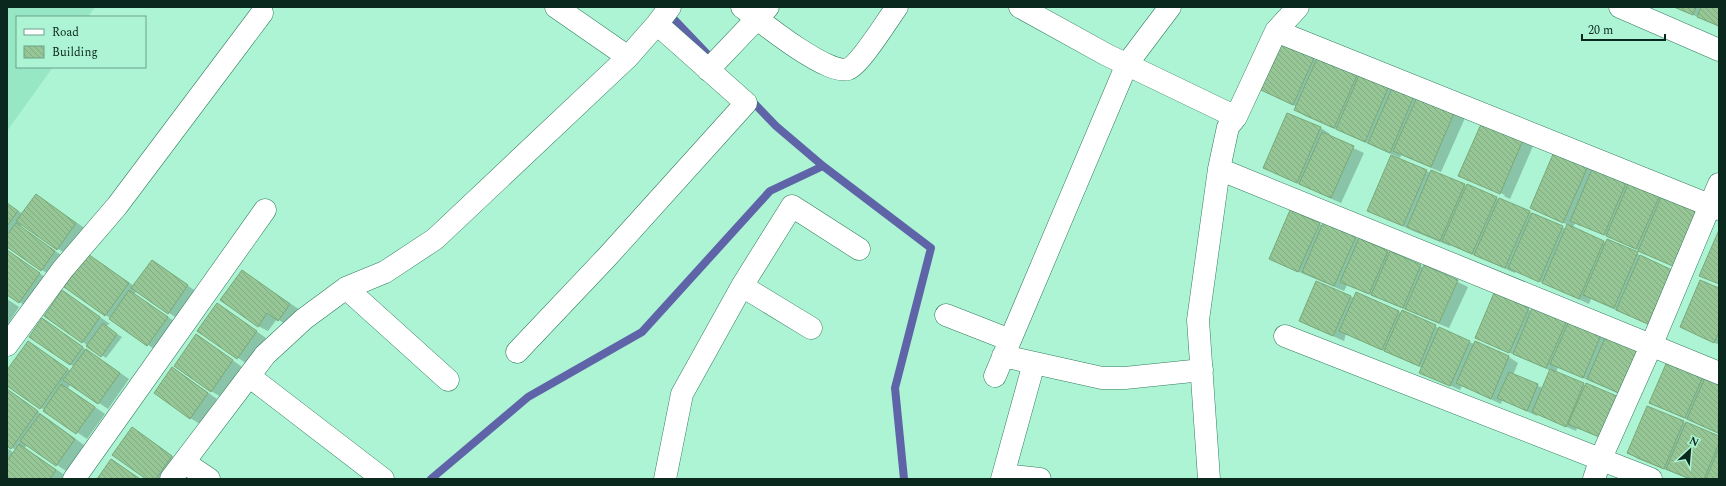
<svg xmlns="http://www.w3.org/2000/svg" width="1726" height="486" font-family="Spectral,serif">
  <defs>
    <pattern id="building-back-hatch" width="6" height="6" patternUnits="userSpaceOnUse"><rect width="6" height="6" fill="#96c695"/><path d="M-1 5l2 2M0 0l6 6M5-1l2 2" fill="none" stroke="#80aa80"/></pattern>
  </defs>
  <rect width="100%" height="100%" fill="#acf4d3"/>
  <path fill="#97e7c4" d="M7,7H95L88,17H17V67H53L7,131Z"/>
  <path fill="#0003" d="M1673,7H1719V27L1703,19Z
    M1318,57L1465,118L1441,172L1401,155L1400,158L1305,116L1296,110L1297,107L1262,90L1313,58L1317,61Z
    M1288,114L1321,128L1330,134L1329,137L1364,153L1341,203L1274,173Z
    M1523,140L1533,146L1510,199L1504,196L1505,195L1468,179V181L1459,176Z
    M1587,167L1662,197L1685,272L1580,224V226L1575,223L1573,228L1607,243L1608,240L1648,259L1658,329L1591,299L1589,304L1516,271L1515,273L1450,245V246L1413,231L1369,210L1426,171L1464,185L1530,212L1566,229L1568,225L1531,208Z
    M36,195L86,229L67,255L22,224L20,227L64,257L51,276L7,246V203L23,214Z
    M1319,224L1359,239L1424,268L1425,266L1468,287L1449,328L1347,285L1344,291L1280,264L1270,258Z
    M7,250L49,280L29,308L7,294Z
    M98,261L134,286L152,261L197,292L178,319L137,291L134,294L177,323L157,351L66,287Z
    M242,271L300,310L289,326L277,319L268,331L258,326Z
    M1317,282L1354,298L1402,313L1403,312L1474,344L1475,342L1509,357L1518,363L1513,375L1543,388L1551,371L1476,338L1495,294L1532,311L1534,307L1605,338L1631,399L1558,367L1556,372L1586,386L1612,443L1577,428L1576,431L1538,414L1537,416L1502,400L1501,404L1462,386L1460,390L1420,372L1422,368L1346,334L1344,341L1310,326L1300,320Z
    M1719,289V345L1681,327Z
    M72,297L110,324L107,325V328L122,337L106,358L45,316Z
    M7,299L19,307L7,325Z
    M227,310L266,338L247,364L199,331Z
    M42,319L129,379L108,409L71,384L68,388L105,414L87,439L7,385V372L28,342L71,371L74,367L70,364Z
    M206,341L242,367L221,397L211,391Z
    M1670,358L1719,382V434L1650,403Z
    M182,374L217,399L200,424L190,418Z
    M7,389L84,445L66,471L27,445L25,448L66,476L64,479H11L7,476V448L14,453L16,450L7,445Z
    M1647,407L1719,437V479H1689L1638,459L1628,453Z
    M142,434L182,463L170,479H148Z
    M112,460L121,466L140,479H98Z"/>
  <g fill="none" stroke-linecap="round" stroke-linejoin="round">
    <path stroke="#5f64a8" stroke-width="8" d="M667,12L711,58
      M750,99L776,126L823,166
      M431,479L528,397L642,332L770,191L823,166L931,248L895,388L904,479"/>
  </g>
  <path fill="url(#building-back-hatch)" stroke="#79a979" d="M1674,7H1696L1693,15Z
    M1701,7H1719V26L1697,17Z
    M1281,43L1314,58L1293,105L1261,90Z
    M1318,56L1358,73L1334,128L1294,110Z
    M1360,73L1389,86L1365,142L1336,129Z
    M1393,86L1414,96L1390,153L1368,143Z
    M1418,95L1455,111L1431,167L1393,151Z
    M1287,113L1321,127L1297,183L1263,168Z
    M1482,122L1523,140L1500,194L1458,176Z
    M1322,132L1354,146L1331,198L1299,184Z
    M1554,152L1588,166L1563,223L1530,208Z
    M1391,155L1427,170L1403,226L1367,211Z
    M1595,162L1629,176L1604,235L1570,221Z
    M1431,170L1465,184L1440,241L1407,227Z
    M1629,182L1660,195L1636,249L1606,236Z
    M1467,184L1497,197L1472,254L1442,241Z
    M36,194L76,223L57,250L16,221Z
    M1662,195L1699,211L1675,267L1638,251Z
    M1499,198L1530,211L1505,268L1474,255Z
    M7,203L18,211L7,226Z
    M1290,210L1320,223L1298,272L1269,259Z
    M1532,213L1563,226L1539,282L1508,268Z
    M16,223L55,251L41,271L7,247V235Z
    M1323,223L1356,237L1334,286L1302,272Z
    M1567,224L1604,241L1579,299L1542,283Z
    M1719,230V284L1699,276Z
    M1359,238L1388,251L1369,294L1340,282Z
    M1607,239L1638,252L1614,308L1583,295Z
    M7,250L40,273L19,303L7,295Z
    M1390,251L1421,265L1403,308L1371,295Z
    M88,254L129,283L105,316L64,287Z
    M1640,255L1672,270L1648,324L1616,310Z
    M152,260L188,285L168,314L131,288Z
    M1424,265L1458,280L1439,323L1405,309Z
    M242,270L290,304L278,321L267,313L258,327L220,300Z
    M1700,280L1719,288V332L1714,343L1680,327Z
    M1316,281L1351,296L1333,336L1299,321Z
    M62,290L100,317L82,343L44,316Z
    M129,290L168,317L147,346L109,319Z
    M1356,292L1399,311L1382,350L1339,331Z
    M1494,293L1529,308L1509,353L1475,338Z
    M217,303L257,331L237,359L197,331Z
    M1533,306L1567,320L1546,368L1513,354Z
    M1402,310L1436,325L1419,366L1384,351Z
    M42,318L83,347L70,365L29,337Z
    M1569,321L1601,335L1583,378L1550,364Z
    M103,323L117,334L101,357L86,346Z
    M1439,327L1470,341L1450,386L1419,373Z
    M196,334L233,360L211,392L174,366Z
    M1606,336L1640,350L1621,394L1587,379Z
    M28,341L68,369L40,409L7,386V370Z
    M1475,341L1509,356L1491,399L1456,383Z
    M86,349L120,373L98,404L63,380Z
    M1669,357L1705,372L1685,418L1649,403Z
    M172,367L208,393L190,419L154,393Z
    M1550,369L1584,383L1566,427L1532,412Z
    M1509,372L1538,384L1527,411L1497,398Z
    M1706,375L1719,381L1718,433L1687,419Z
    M1586,383L1619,397L1602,438L1568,424Z
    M61,384L95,407L76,434L43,411Z
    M7,389L38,411L11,449L7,446Z
    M1647,406L1684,421L1664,469L1627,453Z
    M40,414L75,439L56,466L20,441Z
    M1686,422L1719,436V443L1704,479H1690L1666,469Z
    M132,427L172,456L156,479H146L112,455Z
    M19,444L56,470L50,479H9L7,478V461Z
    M1719,448V479H1706Z
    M111,459L140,479H97Z"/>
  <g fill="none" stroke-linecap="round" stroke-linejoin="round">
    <g stroke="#337b5f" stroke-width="23">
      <path id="minor" d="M556,7L628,57
        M742,7C760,21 828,76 848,69C860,65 888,19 897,7
        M1020,7L1107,55L1236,117
        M1620,7L1719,50
        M1276,31L1719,209
        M708,70L768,7
        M1219,169L1719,373
        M742,286L811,328
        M346,288L448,380
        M946,315L1010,340
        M1285,336L1651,479
        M7,345L63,269L117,206L262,13
        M517,352L607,257L746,103L657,24
        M1003,356L1102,378H1125L1202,370
        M249,376L383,479
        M995,376L1127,64L1170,7
        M184,462L209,479
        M1004,475L1040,479
        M74,479L265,210
        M171,479L265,355L304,319L346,288L385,272L435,239L628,57L657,24L670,7
        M665,479L682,394L742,286L792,206L859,249
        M1002,479L1034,363
        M1209,479L1198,320L1219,169L1228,127L1236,117L1276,31L1298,7
        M1594,479L1601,458L1651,346L1719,184"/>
    </g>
    <use href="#minor" stroke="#fff" stroke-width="22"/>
  </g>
  <rect width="1726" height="486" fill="none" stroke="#0a281d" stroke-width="16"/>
  <rect x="16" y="16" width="130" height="52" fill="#acf4d3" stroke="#6ba28a"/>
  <rect x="24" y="29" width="20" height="6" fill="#ffffff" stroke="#6ba28a"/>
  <text x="52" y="36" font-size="12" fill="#0a281d">Road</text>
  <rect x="24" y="46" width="20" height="12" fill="url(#building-back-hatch)" stroke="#6ba28a"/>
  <text x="52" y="56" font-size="12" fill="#0a281d">Building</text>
  <g transform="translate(1690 450) rotate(26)" stroke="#acf4d3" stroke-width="3" paint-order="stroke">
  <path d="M0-3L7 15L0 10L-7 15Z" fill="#0a281d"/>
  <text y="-6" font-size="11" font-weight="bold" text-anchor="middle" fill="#0a281d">N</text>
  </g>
  <path d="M1582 34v6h83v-6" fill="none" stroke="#0a281d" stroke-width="2"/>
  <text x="1588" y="34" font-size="12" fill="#0a281d" stroke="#acf4d3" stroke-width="3" paint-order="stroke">20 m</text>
</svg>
